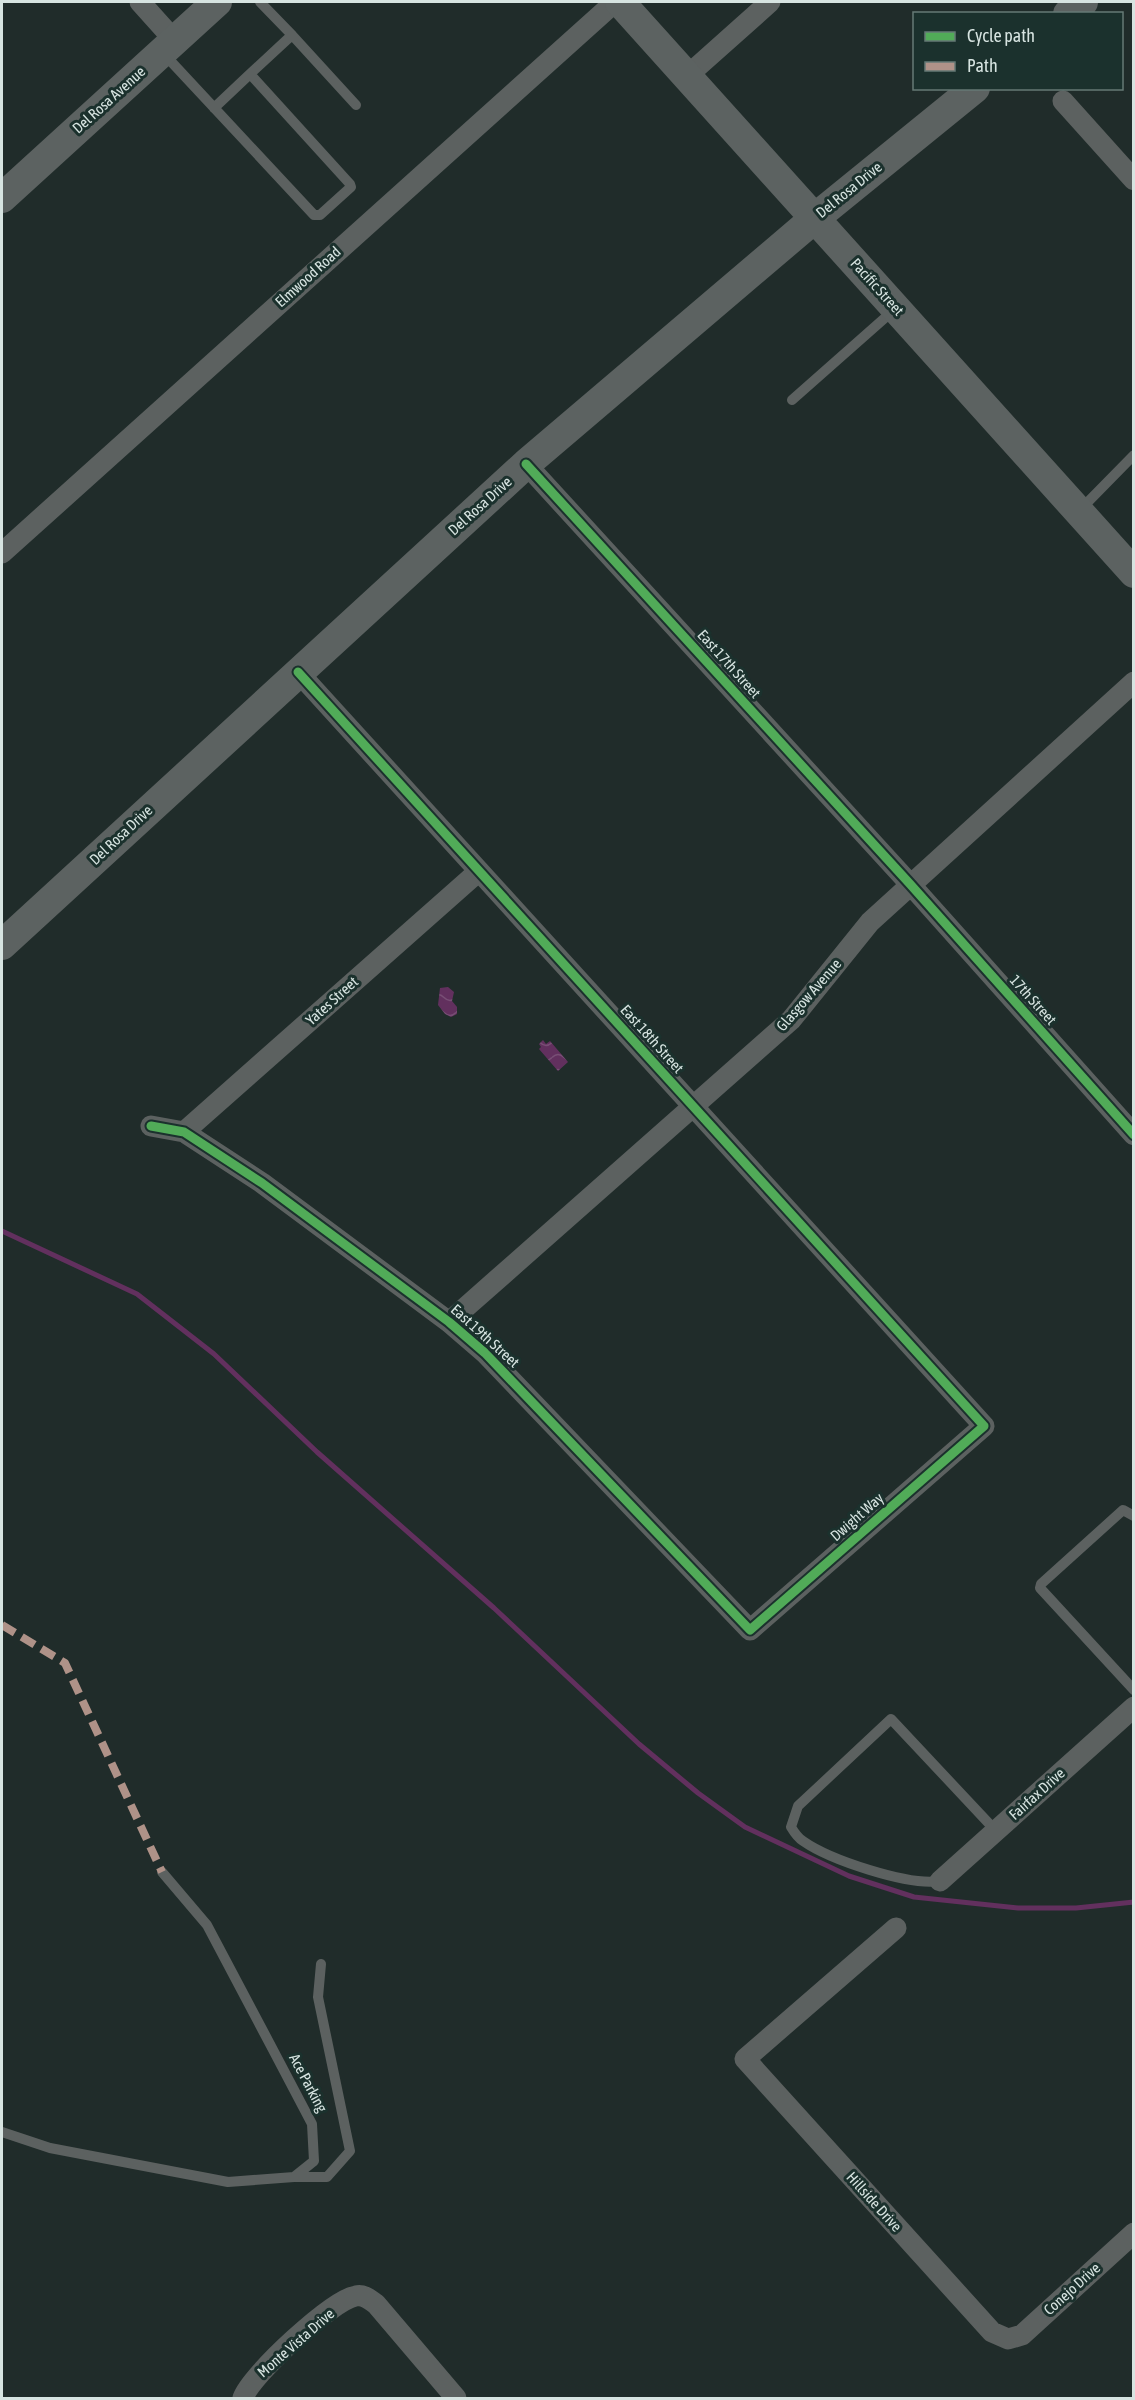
<svg xmlns="http://www.w3.org/2000/svg" width="1135" height="2400" font-family="'Asap Condensed',sans-serif">
  <defs>
    <pattern id="water-waves" width="16" height="10" patternUnits="userSpaceOnUse" patternTransform="scale(1.5)"><rect width="16" height="10" fill="#62305e"/><path d="M0 5q4-4 8 0t8 0" fill="none" stroke="#784e75"/></pattern>
  </defs>
  <rect width="100%" height="100%" fill="#202c2a"/>
  <path fill="url(#water-waves)" d="M448,987L454,992L452,1001L457,1007V1014L451,1017L445,1014L438,1005L440,988Z
    M543,1040L546,1044L550,1041L568,1062L558,1071L539,1049L541,1047L539,1044Z"/>
  <g fill="none" stroke-linecap="round" stroke-linejoin="round">
    <path stroke="#62305e" stroke-width="5" d="M2,1231L137,1294L214,1354L317,1452L494,1608L639,1744L698,1793L745,1827L849,1876L914,1897L1018,1908H1076L1134,1902"/>
    <path stroke="#5c6160" stroke-width="10" d="M292,35L356,105
      M164,54L314,215H320L351,187L350,184L250,74L292,35L260,2
      M214,108L250,74
      M792,400L895,309
      M1079,511L1134,455
      M1134,1516L1123,1510L1041,1584L1040,1588L1134,1690
      M940,1881C908,1886 830,1860 803,1841C798,1838 794,1832 791,1827L798,1806L891,1719L996,1831
      M2,2132L50,2148L228,2182L294,2177L314,2161L312,2124L271,2046L207,1925L162,1872
      M294,2177H327L350,2151L318,1997L321,1964"/>
    <path stroke="#5c6160" stroke-width="21" d="M140,2L175,41
      M687,76L770,2
      M1063,101L1134,180
      M526,464L910,884L1134,1135
      M2,553L615,2
      M151,1126L184,1132L262,1183L449,1322L485,1353L750,1630L984,1426L298,672
      M184,1132L479,871
      M449,1322L791,1020L870,922L1134,682
      M940,1881L1134,1707
      M896,1928L745,2059L992,2332L1008,2339L1022,2335L1134,2233
      M243,2398C251,2375 332,2300 356,2296C364,2294 370,2300 376,2304L456,2398"/>
    <path stroke="#5c6261" stroke-width="30" d="M620,2L1134,573
      M1068,14L1083,2
      M2,198L217,2
      M2,945L526,464L815,218L975,88"/>
    <path stroke="#af9288" stroke-width="8" stroke-dasharray="15 8" stroke-linecap="butt" d="M2,1625L65,1663L162,1872"/>
    <g stroke="#1b312d" stroke-width="13">
      <path id="cycleway" d="M526,464L910,884L1134,1135
        M151,1126L184,1132L262,1183L449,1322L485,1353L750,1630L984,1426L298,672"/>
    </g>
    <use href="#cycleway" stroke="#51ab58" stroke-width="9"/>
  </g>
  <g text-anchor="middle" stroke-width="6" stroke-linejoin="round" paint-order="stroke">
    <g font-size="15" fill="#d7e4e1" stroke="#1b312d">
      <text transform="translate(109 100) rotate(-42)" y="5">Del Rosa Avenue</text>
      <text transform="translate(849 190) rotate(-39)" y="5">Del Rosa Drive</text>
      <text transform="translate(308 277) rotate(-42)" y="5">Elmwood Road</text>
      <text transform="translate(877 287) rotate(48)" y="5">Pacific Street</text>
      <text transform="translate(480 506) rotate(-42)" y="5">Del Rosa Drive</text>
      <text transform="translate(729 664) rotate(48)" y="5">East 17th Street</text>
      <text transform="translate(121 835) rotate(-43)" y="5">Del Rosa Drive</text>
      <text transform="translate(809 995) rotate(-49)" y="5">Glasgow Avenue</text>
      <text transform="translate(1033 1000) rotate(48)" y="5">17th Street</text>
      <text transform="translate(332 1001) rotate(-42)" y="5">Yates Street</text>
      <text transform="translate(652 1039) rotate(48)" y="5">East 18th Street</text>
      <text transform="translate(485 1336) rotate(42)" y="5">East 19th Street</text>
      <text transform="translate(857 1517) rotate(-41)" y="5">Dwight Way</text>
      <text transform="translate(1037 1794) rotate(-42)" y="5">Fairfax Drive</text>
      <text transform="translate(308 2083) rotate(62)" y="5">Ace Parking</text>
      <text transform="translate(874 2202) rotate(48)" y="5">Hillside Drive</text>
      <text transform="translate(1072 2289) rotate(-42)" y="5">Conejo Drive</text>
      <text transform="translate(296 2343) rotate(-41)" y="5">Monte Vista Drive</text>
    </g>
  </g>
  <rect width="1135" height="2400" fill="none" stroke="#d7e4e1" stroke-width="6"/>
  <rect x="913" y="12" width="210" height="78" fill="#1b312d" stroke="#667975" stroke-width="1.5"/>
  <rect x="925" y="32" width="30" height="9" fill="#51ab58" stroke="#667975" stroke-width="1.5"/>
  <text x="967" y="42" font-size="18" fill="#d7e4e1">Cycle path</text>
  <rect x="925" y="62" width="30" height="9" fill="#af9288" stroke="#667975" stroke-width="1.5"/>
  <text x="967" y="72" font-size="18" fill="#d7e4e1">Path</text>
</svg>
